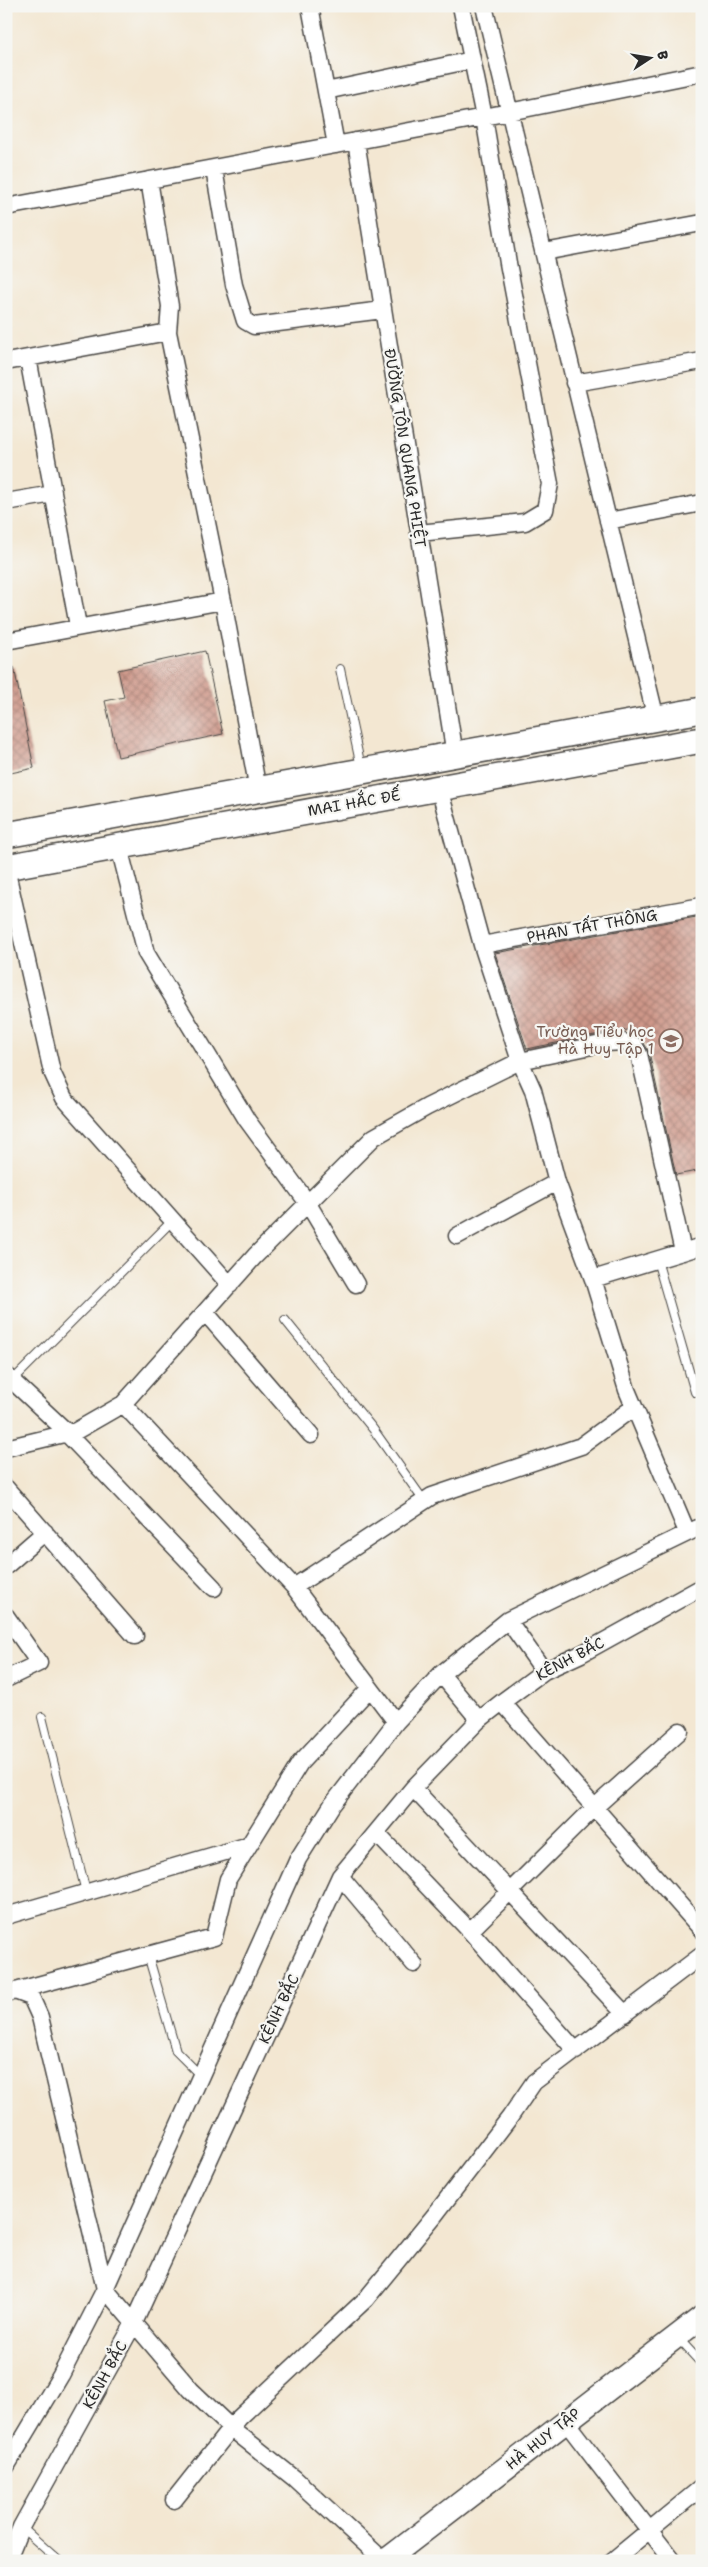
<svg xmlns="http://www.w3.org/2000/svg" width="708" height="2567" font-family="'Shantell Sans',sans-serif">
  <defs>
    <pattern id="building-cross-hatch" width="8" height="8" patternUnits="userSpaceOnUse" patternTransform="scale(1.25)"><rect width="8" height="8" fill="#ce9789"/><path d="M0 0l8 8M0 8l8-8" fill="none" stroke="#a77b70"/></pattern>
  </defs>
  <rect width="100%" height="100%" fill="#f6f6f2"/>
  <filter id="ink" filterUnits="userSpaceOnUse"><feTurbulence type="fractalNoise" baseFrequency=".02" numOctaves="2"/><feDisplacementMap in="SourceGraphic" scale="10" xChannelSelector="R" yChannelSelector="G"/><feConvolveMatrix kernelMatrix="1 2 1 2 8 2 1 2 1" color-interpolation-filters="sRGB"/></filter>
  <filter id="wash" filterUnits="userSpaceOnUse"><feTurbulence type="fractalNoise" baseFrequency=".0096" numOctaves="4" result="noise"/><feDisplacementMap in="SourceGraphic" scale="20" xChannelSelector="R" yChannelSelector="G"/><feGaussianBlur stdDeviation="1.12" result="paint"/><feColorMatrix in="noise" values="0 0 0 0 0 0 0 0 0 0 0 0 0 0 0 0 0 1.4 0 .05"/><feComposite in="paint" operator="in"/></filter>
  <g filter="url(#wash)">
    <rect width="100%" height="100%" fill="#f3e7d2"/>
    <g id="blocks">
      <path fill="url(#building-cross-hatch)" d="M205,651L223,734L118,757L105,701L124,697L118,670Z
        M14,667L34,768L6,774V668Z
        M702,916V1170L676,1175L649,1052L636,1029L604,1033L527,1049L495,953Z"/>
    </g>
  </g>
  <g filter="url(#ink)">
    <use href="#blocks" fill-opacity="0" stroke="#494744" stroke-width="1"/>
    <g fill="none" stroke-linecap="round" stroke-linejoin="round">
      <g stroke="#494744" stroke-width="10">
        <path id="service" d="M340,669L361,767
          M657,1260L695,1392L702,1388
          M285,1320L373,1429L424,1501
          M12,1381L173,1220
          M42,1717L86,1892
          M148,1955L176,2051L201,2076
          M678,2338L702,2364
          M21,2527L59,2561"/>
      </g>
      <g stroke="#494744" stroke-width="19">
        <path id="minor" d="M310,6L336,145
          M484,6L656,719
          M326,91L472,60
          M356,141L455,755
          M214,169L234,285L245,321L254,326L383,310
          M6,207L484,117L702,73
          M544,252L702,223
          M28,358L78,626
          M6,362L168,332
          M574,383L702,361
          M6,502L53,494
          M608,521L702,503
          M419,533L525,522L545,510L550,484L508,263L484,117L461,6
          M223,601L258,790
          M6,641L223,601L168,332L170,306L149,180
          M439,788L482,945L520,1061L533,1090L557,1182L593,1279L627,1390L687,1532
          M119,847L146,953L247,1120L307,1202L356,1284
          M6,868L52,1072L64,1098L230,1285
          M482,945L702,906
          M457,1236L557,1182
          M593,1279L702,1246
          M205,1312L311,1435
          M6,1375L68,1433L70,1437L214,1588
          M123,1404L294,1587L396,1722
          M6,1448L76,1431L123,1404L255,1256L374,1137L427,1107L520,1061L606,1043L623,1042L634,1045L639,1054L683,1252
          M6,1488L135,1636
          M6,1566L45,1532
          M294,1587L432,1496L581,1446L634,1407
          M6,1616L39,1663L6,1679
          M508,1620L544,1671
          M441,1674L479,1720
          M502,1702L702,1930
          M413,1788L625,2014
          M377,1834L470,1931L576,2051
          M340,1876L414,1964
          M6,1916L249,1845
          M470,1931L595,1807L680,1731
          M15,1991L31,1997L40,2017L105,2289L191,2390L231,2428L294,2478L384,2561
          M12,1992L214,1937L228,1879L300,1763L370,1688
          M566,2422L673,2561
          M6,2467L61,2375L105,2289L298,1859L332,1805L396,1722L441,1674L508,1620L702,1526
          M174,2500L239,2418L366,2299L434,2216L510,2117L534,2082L702,1955
          M7,2561L21,2527L134,2323L340,1876L413,1788L479,1720L502,1702L544,1671L581,1654L702,1587
          M612,2561L702,2487"/>
      </g>
      <g stroke="#494744" stroke-width="25">
        <path id="secondary" d="M385,2561L702,2317"/>
      </g>
      <g stroke="#494744" stroke-width="28">
        <path id="primary" d="M6,835L702,710
          M6,867L702,740"/>
      </g>
      <use href="#service" stroke="#fff" stroke-width="8"/>
      <use href="#minor" stroke="#fff" stroke-width="16"/>
      <use href="#secondary" stroke="#fff" stroke-width="22"/>
      <use href="#primary" stroke="#fff" stroke-width="25"/>
    </g>
  </g>
  <defs>
    <g id="school-ring" transform="scale(1.25)"><circle r="9.5" fill="#f6f6f2" stroke="#8d6e63" stroke-width="1.5"/><path d="M0-5L7-2L0 1L-7-2ZM-4 1L0 2.5L4 1V4Q0 6-4 4Z" fill="#8d6e63"/></g>
  </defs>
  <g fill-rule="evenodd">
    <use href="#school-ring" x="671" y="1041"/>
  </g>
  <g text-anchor="middle" stroke-width="4.5" stroke-linejoin="round" paint-order="stroke">
    <g font-size="15" fill="#2b2b2b" stroke="#f6f6f2">
      <text transform="translate(405 448) rotate(81)" y="5">ĐƯỜNG TÔN QUANG PHIỆT</text>
      <text transform="translate(354 803) rotate(-10)" y="5">MAI HẮC ĐẾ</text>
      <text transform="translate(592 926) rotate(-10)" y="5">PHAN TẤT THÔNG</text>
      <text transform="translate(570 1659) rotate(-28)" y="5">KÊNH BẮC</text>
      <text transform="translate(279 2009) rotate(-65)" y="5">KÊNH BẮC</text>
      <text transform="translate(105 2375) rotate(-61)" y="5">KÊNH BẮC</text>
      <text transform="translate(543 2439) rotate(-38)" y="5">HÀ HUY TẬP</text>
    </g>
    <g font-size="15" fill="#785e54" stroke="#f6f6f2" text-anchor="end">
      <text x="654" y="1037">Trường Tiểu học<tspan x="654" dy="17">Hà Huy Tập 1</tspan></text>
    </g>
  </g>
  <rect width="708" height="2567" fill="none" stroke="#f6f6f2" stroke-width="25"/>
  <g transform="translate(650 58) rotate(78)" stroke="#f6f6f2" stroke-width="4" paint-order="stroke">
  <path d="M0-4L9 19L0 12L-9 19Z" fill="#2b2b2b"/>
  <text y="-8" font-size="14" font-weight="bold" text-anchor="middle" fill="#2b2b2b">B</text>
  </g>
</svg>
